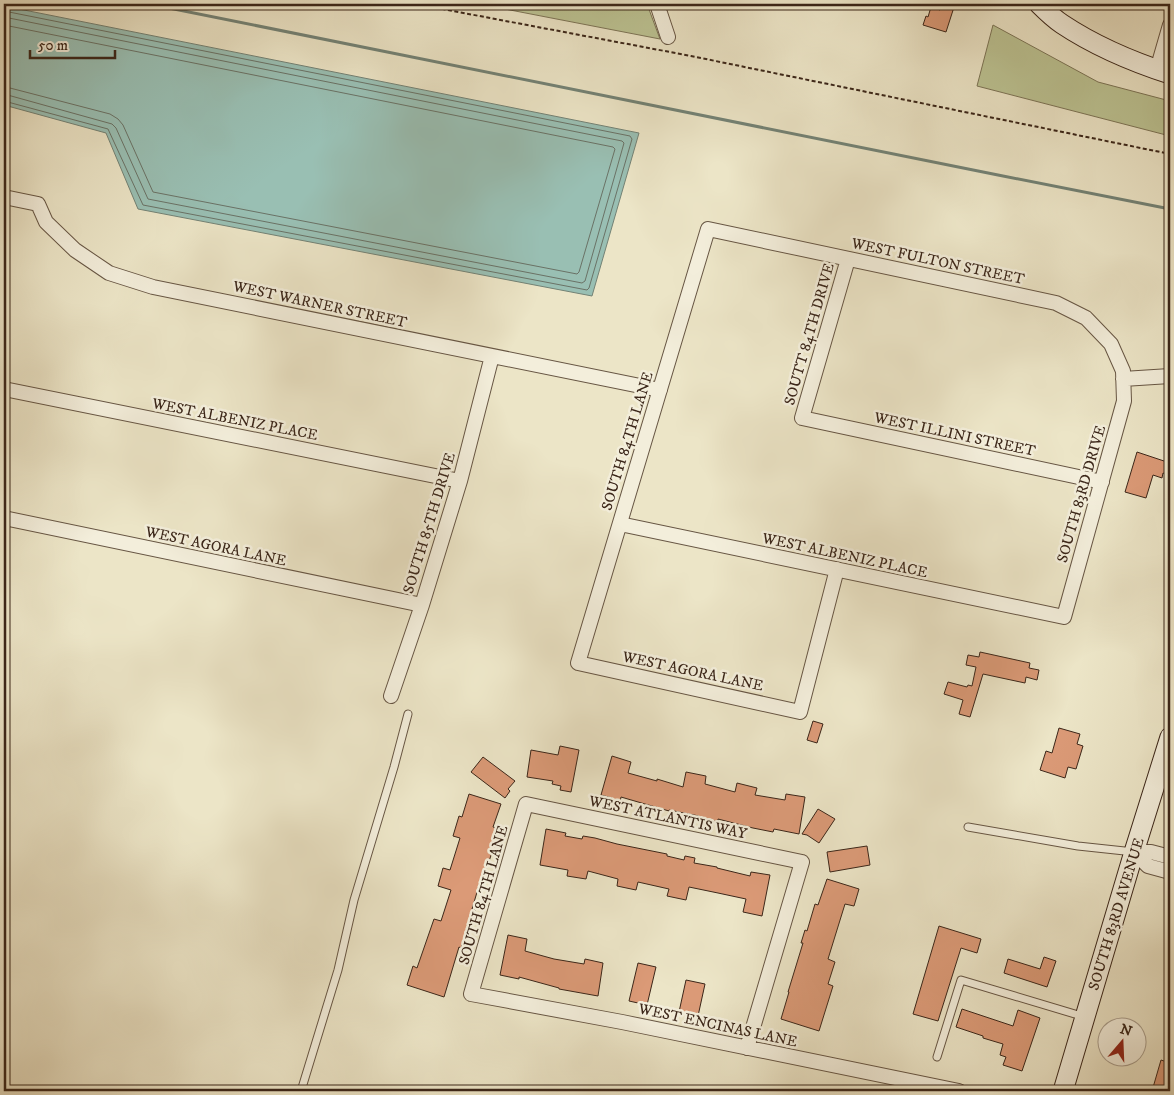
<svg xmlns="http://www.w3.org/2000/svg" width="1174" height="1095" font-family="'IM FELL DW Pica',serif">
  <rect width="100%" height="100%" fill="#ece5c7"/>
  <filter id="stains"><feTurbulence type="fractalNoise" baseFrequency=".004" numOctaves="4"/><feColorMatrix values="0 0 0 0 .2 0 0 0 0 .09 0 0 0 0 .02 0 0 0 .5 -.17"/></filter>
  <radialGradient id="worn" r=".72"><stop offset=".6" stop-color="#630" stop-opacity="0"/><stop offset="1" stop-color="#630" stop-opacity=".3"/></radialGradient>
  <path fill="#bcc393" stroke="#7c7456" d="M479,4H647L660,39Z
    M993,25L1098,82L1170,101V136L977,86Z"/>
  <path fill="#99bfb3" stroke="#738275" d="M4,6L639,133L592,296L138,209L106,133L4,105Z"/>
  <g fill="none" stroke-linecap="round" stroke-linejoin="round">
    <path stroke="#6a7266" stroke-width="1" d="M4,11L630,136L632,139L589,288L587,290L143,205L108,129L4,101
      M4,17L622,141L624,143L585,281L582,283L148,199L116,128L112,124L4,94
      M4,25L613,147L615,149L579,272L577,274L153,192L123,125L118,119L110,114L10,88L4,87"/>
    <path stroke="#738275" stroke-width="3" d="M149,4L998,175L1170,209"/>
  </g>
  <path fill="#db9a77" stroke="#3b2619" d="M940,4H955L946,32L923,25L926,16L928,17L931,7L940,10Z
    M1137,452L1170,463L1168,475L1163,473L1162,478L1153,475L1146,498L1125,492Z
    M980,652L1030,663L1029,668L1039,670L1037,680L1026,677L1025,683L983,674L970,717L959,714L963,700L944,694L948,682L967,687L968,685L972,686L976,667L966,665L968,655L979,657Z
    M813,721L823,724L817,743L807,740Z
    M1059,728L1080,734L1077,744L1083,746L1076,769L1068,767L1065,778L1040,770L1046,751L1052,753Z
    M560,746L579,750L571,792L560,790L561,786L552,784L553,781L527,777L531,750L558,755Z
    M612,756L631,762L628,773L657,781V779L683,787L686,772L706,776L705,784L735,792L737,783L757,788L755,795L785,800L786,794L805,797L799,834L774,829L773,832L753,828L718,819V822L699,817V816L669,810V811L621,797L620,802L612,799V798L601,795Z
    M483,757L515,781L508,789L510,791L505,798L471,772Z
    M469,794L501,804L493,827L500,829L485,873L483,872L472,909L475,910L471,922L469,921L461,948L459,947L444,997L407,985L413,966L417,968L434,919L441,921L451,890L438,886L443,868L450,870L460,838L453,836L459,816L462,817Z
    M818,809L835,819L819,843L807,835L802,834Z
    M546,829L566,833L565,836L582,839L583,836L595,838L617,844L667,854V856L684,860L685,856L695,858L694,863L717,867V868L750,876L751,872L770,875L762,916L743,912L746,899L718,893L689,887L686,900L667,896L669,889L638,882L636,890L617,886L618,879L588,871L586,879L567,876L568,870L540,865Z
    M867,846L870,865L830,872L827,852Z
    M827,879L859,889L854,906L845,904L828,959L835,962L828,984L833,986L819,1031L781,1019L789,992H788L803,943H801L805,930L807,931L815,904L818,905Z
    M939,926L981,939L977,953L961,948L938,1021L913,1014Z
    M508,935L527,939L525,951L554,959L584,964L585,959L603,963L598,996L559,989V988L519,977V979L500,975Z
    M1044,957L1056,961L1047,987L1004,973L1008,959L1040,969Z
    M638,963L656,967L647,1005L629,1001Z
    M686,980L705,984L698,1016L679,1012Z
    M962,1009L1013,1026L1018,1010L1040,1018L1022,1071L1003,1065L1006,1057L1000,1055L1003,1044L983,1038V1036L956,1027Z
    M1161,1060L1170,1063V1091H1152Z"/>
  <g fill="none" stroke-linecap="round" stroke-linejoin="round">
    <g stroke="#675644" stroke-width="9">
      <path id="lane" d="M968,827L1078,846L1134,852
        M937,1057L961,980L1085,1017
        M301,1091L338,970L354,900L394,767L408,714"/>
    </g>
    <g stroke="#675644" stroke-width="16">
      <path id="street" d="M657,4L668,37
        M1157,70L1170,25
        M4,197L38,204L46,222L75,250L109,273L153,287L660,390
        M848,259L802,418L1102,482
        M1123,379L1170,376
        M4,389L460,481
        M4,518L422,605
        M620,524L1064,617L1124,401L1123,371L1111,344L1086,318L1056,303L708,229L578,663L800,712L837,569
        M391,696L422,605L460,481L492,356
        M1134,852L1148,866L1170,872
        M1134,852H1151L1170,857
        M747,1048L802,862L526,804L471,994L622,1022L959,1091"/>
    </g>
    <g stroke="#3b2619" stroke-width="21">
      <path id="secondary" d="M1039,4C1046,11 1053,18 1062,24C1095,46 1133,62 1170,74
        M1063,1091L1134,852L1170,737"/>
    </g>
    <path stroke="#3b2619" stroke-width="2" stroke-dasharray="4 2.5" stroke-linecap="butt" d="M416,4L691,56L1170,154"/>
    <use href="#lane" stroke="#f3eedb" stroke-width="7"/>
    <use href="#street" stroke="#f3eedb" stroke-width="14"/>
    <use href="#secondary" stroke="#f3eedb" stroke-width="19"/>
  </g>
  <g text-anchor="middle" stroke-width="5" stroke-linejoin="round" paint-order="stroke">
    <g font-size="15" fill="#3b2619" stroke="#f3eedb">
      <text transform="translate(938 261) rotate(12)" y="5">WEST FULTON STREET</text>
      <text transform="translate(320 304) rotate(12)" y="5">WEST WARNER STREET</text>
      <text transform="translate(809 334) rotate(-74)" y="5">SOUTT 84TH DRIVE</text>
      <text transform="translate(235 419) rotate(11)" y="5">WEST ALBENIZ PLACE</text>
      <text transform="translate(955 434) rotate(12)" y="5">WEST ILLINI STREET</text>
      <text transform="translate(627 441) rotate(-73)" y="5">SOUTH 84TH LANE</text>
      <text transform="translate(1081 494) rotate(-74)" y="5">SOUTH 83RD DRIVE</text>
      <text transform="translate(429 523) rotate(-73)" y="5">SOUTH 85TH DRIVE</text>
      <text transform="translate(216 546) rotate(12)" y="5">WEST AGORA LANE</text>
      <text transform="translate(845 555) rotate(12)" y="5">WEST ALBENIZ PLACE</text>
      <text transform="translate(693 671) rotate(12)" y="5">WEST AGORA LANE</text>
      <text transform="translate(668 817) rotate(12)" y="5">WEST ATLANTIS WAY</text>
      <text transform="translate(483 895) rotate(-74)" y="5">SOUTH 84TH LANE</text>
      <text transform="translate(1116 914) rotate(-73)" y="5">SOUTH 83RD AVENUE</text>
      <text transform="translate(718 1025) rotate(12)" y="5">WEST ENCINAS LANE</text>
    </g>
  </g>
  <rect width="1174" height="1095" fill="none" stroke="#ece5c7" stroke-width="20"/>
  <rect x="5" y="5" width="1164" height="1085" fill="none" stroke="#3b2619" stroke-width="2.5"/>
  <rect x="10" y="10" width="1154" height="1075" fill="none" stroke="#3b2619"/>
  <g transform="translate(1122 1042) rotate(19)"><circle r="24" fill="#f3eedb" stroke="#a99e8d"/>
  <path d="M0-4L9 19L0 12L-9 19Z" fill="#8f2418"/>
  <text y="-8" font-size="14" font-weight="bold" text-anchor="middle" fill="#3b2619">N</text>
  </g>
  <path d="M30 50v8h85v-8" fill="none" stroke="#3b2619" stroke-width="2.5"/>
  <text x="38" y="50" font-size="15" fill="#3b2619" stroke="#f3eedb" stroke-width="4" paint-order="stroke">50 m</text>
  <rect width="100%" height="100%" filter="url(#stains)"/>
  <rect width="100%" height="100%" fill="url(#worn)"/>
</svg>
